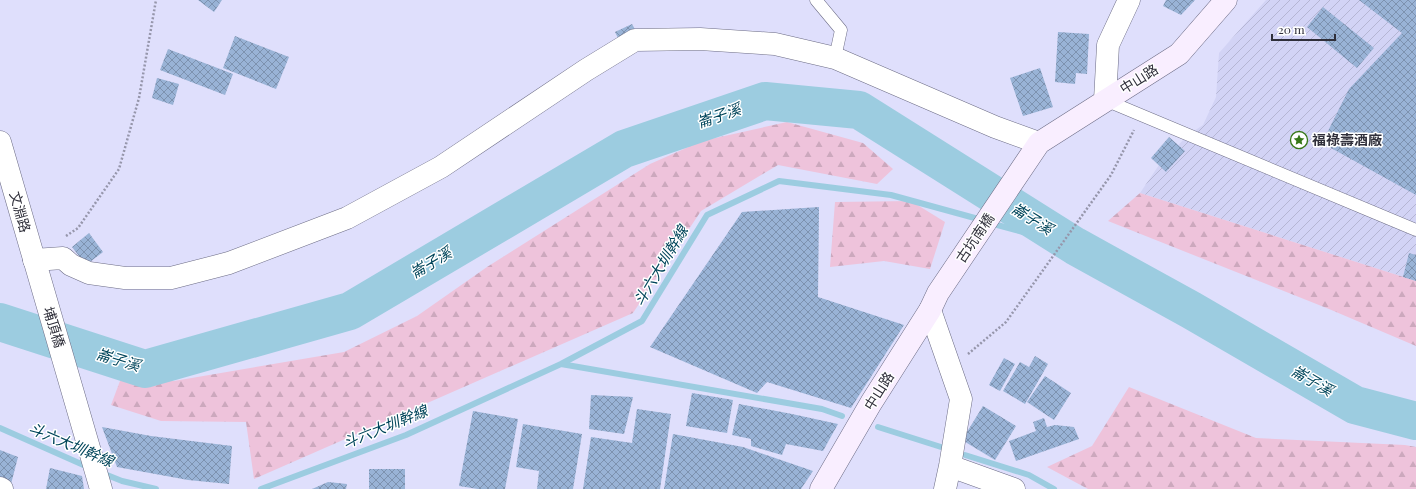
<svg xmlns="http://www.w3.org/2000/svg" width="1416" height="489" font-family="'Playfair Display','Noto Sans TC',serif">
  <defs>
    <pattern id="industrial-furrows" width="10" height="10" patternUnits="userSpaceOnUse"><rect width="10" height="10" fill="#d2d3f5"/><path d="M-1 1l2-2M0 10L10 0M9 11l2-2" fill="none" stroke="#b5b5d3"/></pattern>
    <pattern id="forest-firs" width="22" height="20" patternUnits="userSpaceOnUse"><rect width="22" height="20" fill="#eec3db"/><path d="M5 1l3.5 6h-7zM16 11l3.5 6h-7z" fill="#cca8bd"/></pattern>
    <pattern id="building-cross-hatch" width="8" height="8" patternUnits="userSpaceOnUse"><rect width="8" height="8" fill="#99b3d6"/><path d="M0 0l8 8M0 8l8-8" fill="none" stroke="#7d92af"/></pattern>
  </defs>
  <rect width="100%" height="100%" fill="#dfdffc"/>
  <path fill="url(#industrial-furrows)" d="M1266,0H1416V281L1140,193L1159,165L1188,135L1203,125L1216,97L1219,53Z"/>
  <path fill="url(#forest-firs)" d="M787,122L863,143L893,169L877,184L778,165L701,211L633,313L254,479L246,422L161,421L111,405L120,381H174L344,352L417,316L487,267L650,164L702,141Z
    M1140,193L1416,281V346L1329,309L1108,221Z
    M911,201L945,222L930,269L884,261L830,267L835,202Z
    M1129,387L1256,438L1405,445L1416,447V489H1088L1047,467L1092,446Z"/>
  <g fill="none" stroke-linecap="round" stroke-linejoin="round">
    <path stroke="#9ccce0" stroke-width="6" d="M990,223L1075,246
      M561,364L822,409L842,416
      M878,427L941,447
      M0,428L88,467
      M965,455L1029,475L1054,489
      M102,473L122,481L156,489
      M261,489L406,435L561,364L642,321L707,215L779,181L891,195L982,220"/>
    <path stroke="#9ccce0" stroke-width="38" d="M0,322L145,369L350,311L624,149L765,101L859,110L1075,246L1191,310L1355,405L1416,421"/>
  </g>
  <path fill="url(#building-cross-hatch)" d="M198,0H222L214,12Z
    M1166,0H1195L1181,15L1163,6Z
    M1359,0H1416V195L1322,143L1349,89L1402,33Z
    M1323,7L1374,48L1357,68L1307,27Z
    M632,24L637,33L620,42L615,32Z
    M1058,32L1089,34L1087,74L1076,73L1075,84L1055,82Z
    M235,36L289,57L276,89L223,68Z
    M168,49L233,74L225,95L160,70Z
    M1040,68L1053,107L1023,116L1010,78Z
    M157,78L179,84L173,105L152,98Z
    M1169,137L1185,151L1166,172L1151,158Z
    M819,207L818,297L904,325L851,408L767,382L757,393L650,347L742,212Z
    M89,233L103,252L86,265L72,247Z
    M1409,253L1416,255V281L1403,277Z
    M1035,356L1048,364L1025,404L1003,391L1020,362L1029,367Z
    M1004,358L1015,364L1000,391L989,385Z
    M1045,376L1071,393L1054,420L1027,402Z
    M692,393L733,400L727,433L686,426Z
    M591,395L633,397L624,434L589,429Z
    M739,404L792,414L838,424L823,451L786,444L782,455L751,446V439L732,435Z
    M983,406L1016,426L995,460L962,440Z
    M637,409L671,414L660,489H583L591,437L632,443Z
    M473,411L518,419L505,489H478L459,486Z
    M1044,418L1047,427L1055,425L1074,427L1079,439L1016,461L1009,441L1036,431L1033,422Z
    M523,424L582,434L573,489H537L539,471L516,467Z
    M102,427L151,436L232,446L229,484L188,480L117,467Z
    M673,434L743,447L813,471L801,489H664Z
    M0,450L18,457L11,484L0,480Z
    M50,468L82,476L84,489H46Z
    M369,469H405V489H369Z
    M328,482L347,484L346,489H312Z"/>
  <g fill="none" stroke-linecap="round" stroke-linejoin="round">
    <g stroke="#6c6c85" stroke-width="13">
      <path id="service" d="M816,0L841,30L835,58
        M1105,100L1416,230"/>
    </g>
    <g stroke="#6c6c85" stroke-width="23">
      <path id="minor" d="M1105,100L1108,45L1129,0
        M34,260L63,258L71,265L89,273L125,278H171L229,263L347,218L441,167L586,70L635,40L700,39L775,44L835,58L995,127L1039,143
        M930,310L961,399L950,466L945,489
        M950,466L1014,489
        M0,488L2,489"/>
    </g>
    <g stroke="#6c6c85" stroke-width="23">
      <path id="tertiary" d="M0,142L101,489"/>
    </g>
    <g stroke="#6c6c85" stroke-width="23">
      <path id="secondary" d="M821,489L871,403L930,310L938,293L1039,143L1179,54L1226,0"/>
    </g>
    <path stroke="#9696ab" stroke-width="2.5" stroke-dasharray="2 2" stroke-linecap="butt" d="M66,236L78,228L119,169L139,98L156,0
      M968,354L1006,322L1111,175L1134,130"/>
    <use href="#service" stroke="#fff" stroke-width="12"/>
    <use href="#minor" stroke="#fff" stroke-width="22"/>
    <use href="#tertiary" stroke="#fff" stroke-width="22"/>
    <use href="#secondary" stroke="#f9eeff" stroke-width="22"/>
  </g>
  <defs>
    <g id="sight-ring" transform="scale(0.9)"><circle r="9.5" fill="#fff" stroke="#377818" stroke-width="1.5"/><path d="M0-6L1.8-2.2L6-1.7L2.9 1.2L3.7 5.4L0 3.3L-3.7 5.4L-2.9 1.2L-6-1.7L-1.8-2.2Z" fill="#377818"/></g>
  </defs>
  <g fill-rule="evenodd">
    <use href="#sight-ring" x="1299" y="140"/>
  </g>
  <g text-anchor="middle" stroke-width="3" stroke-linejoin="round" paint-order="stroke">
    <g font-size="14" fill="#2f2f3a" stroke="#fff">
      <text transform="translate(1139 79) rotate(-32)" y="5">中山路</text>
      <text transform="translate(20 212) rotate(74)" y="5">文淵路</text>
      <text transform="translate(975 238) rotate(-56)" y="5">古坑南橋</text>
      <text transform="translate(54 327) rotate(73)" y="5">埔頂橋</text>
      <text transform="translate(879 391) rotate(-58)" y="5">中山路</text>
    </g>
    <g font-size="14" font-weight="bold" fill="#2f2f3a" stroke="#fff" text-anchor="start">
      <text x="1312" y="145">福祿壽酒廠</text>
    </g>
    <g font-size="15" font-style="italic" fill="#00455a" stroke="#fff">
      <text transform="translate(719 116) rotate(-19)" y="5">崙子溪</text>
      <text transform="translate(1032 219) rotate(32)" y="5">崙子溪</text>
      <text transform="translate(431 263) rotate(-31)" y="5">崙子溪</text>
      <text transform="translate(661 266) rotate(-59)" y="5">斗六大圳幹線</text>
      <text transform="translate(118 360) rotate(17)" y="5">崙子溪</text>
      <text transform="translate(1312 381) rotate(30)" y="5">崙子溪</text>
      <text transform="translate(385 427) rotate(-22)" y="5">斗六大圳幹線</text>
      <text transform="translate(71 445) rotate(23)" y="5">斗六大圳幹線</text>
    </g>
  </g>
  <path d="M1272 34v6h63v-6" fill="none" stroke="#2f2f3a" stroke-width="2"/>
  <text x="1278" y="34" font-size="12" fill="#2f2f3a" stroke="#ffffff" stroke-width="3" paint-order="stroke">20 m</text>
</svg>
